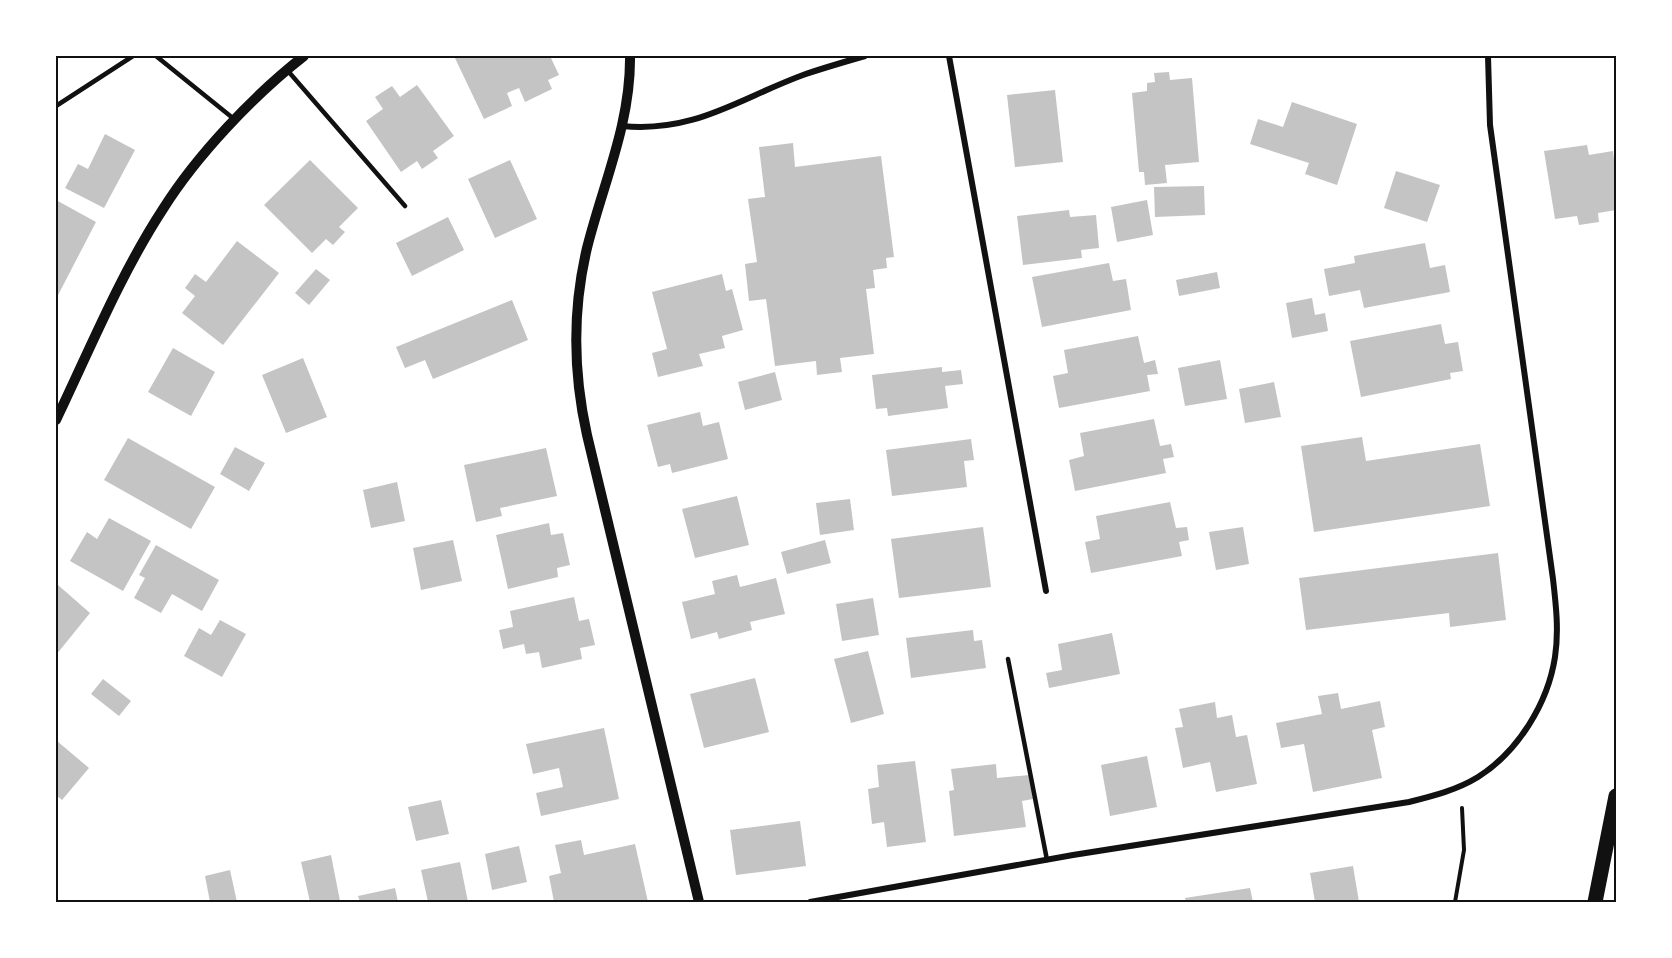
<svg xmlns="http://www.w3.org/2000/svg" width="1672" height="958" font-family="'Times New Roman',serif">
  <rect width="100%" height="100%" fill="#fff"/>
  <path fill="#c4c4c4" d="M454,56H550L559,75L548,80L552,89L525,102L519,88L507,93L512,106L484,119Z
    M1169,72L1170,80L1192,78L1199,162L1165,165L1167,183L1145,185L1144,172H1139L1132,93L1147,91V83L1155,82L1154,73Z
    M417,85L454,136L433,151L438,158L422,169L417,161L401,172L366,121L383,109L375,97L392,86L400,97Z
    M1055,90L1063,162L1015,167L1007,95Z
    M1292,102L1357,124L1337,185L1305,174L1309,163L1250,144L1258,119L1283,127Z
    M105,134L135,150L104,208L65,188L78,164L88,169Z
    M793,143L795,167L881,156L894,257L886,258L887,268L873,270L875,288L866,289L874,354L840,358L842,372L817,375L816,361L775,366L766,299L749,301L745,264L757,262L748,199L765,197L759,147Z
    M1587,145L1589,155L1613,151L1616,177V210L1598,213L1599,222L1579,225L1577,216L1555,219L1544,151Z
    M310,160L358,208L339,227L345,232L333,245L326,239L312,253L264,205Z
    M510,160L537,219L495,238L468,179Z
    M1396,171L1440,185L1427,222L1384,208Z
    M1204,186L1205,215L1155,217L1154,187Z
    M56,200L96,222L56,299Z
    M1147,200L1153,235L1117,242L1111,207Z
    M1069,210L1070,217L1096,215L1099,248L1081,250L1082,258L1023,265L1017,216Z
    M448,217L464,250L412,276L396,243Z
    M237,241L279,273L223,345L182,313L195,296L185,288L195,274L206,282Z
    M1425,243L1430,268L1445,265L1450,292L1364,308L1360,290L1329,296L1324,269L1355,263L1354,256Z
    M1109,263L1113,281L1126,279L1131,310L1042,327L1032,277Z
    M316,269L330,280L309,305L295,293Z
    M1217,272L1220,288L1179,296L1176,280Z
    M722,274L726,291L732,289L743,330L722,336L725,348L699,354L703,366L658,377L652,353L667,349L652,292Z
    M1312,298L1315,315L1325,313L1328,331L1292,338L1286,303Z
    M512,300L528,340L433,379L425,360L405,368L396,347Z
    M1441,324L1445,344L1458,342L1463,371L1450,373L1451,379L1361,397L1350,341Z
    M1138,336L1144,363L1155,360L1158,374L1147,375L1150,391L1059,408L1053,376L1068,373L1064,350Z
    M173,348L215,372L191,416L148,392Z
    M303,358L327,417L286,433L262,375Z
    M1220,360L1227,399L1185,406L1178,368Z
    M942,367V372L961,370L963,384L945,386L948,408L888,416L887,408L876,409L872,375Z
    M775,372L782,400L745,410L738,382Z
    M1274,382L1281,417L1245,423L1239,389Z
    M700,412L703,426L719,422L728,459L672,473L670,464L658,467L647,425Z
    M1154,419L1160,446L1171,444L1174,457L1163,459L1166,473L1075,491L1069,460L1084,456L1080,433Z
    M1362,437L1366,461L1480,444L1490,506L1314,532L1301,446Z
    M128,438L215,487L191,529L104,480Z
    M971,439L974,460L964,461L967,487L892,496L886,450Z
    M235,447L265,463L249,491L220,474Z
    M546,448L557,496L500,508L502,516L476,522L464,465Z
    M397,482L405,521L371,528L363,490Z
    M737,496L749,545L695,558L682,509Z
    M850,499L854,530L820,535L816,503Z
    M1170,502L1176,528L1187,527L1189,540L1179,542L1182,556L1091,573L1085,542L1100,539L1096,516Z
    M109,518L151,541L123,591L70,561L87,532L97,539Z
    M549,523L551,535L563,533L570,565L557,568L558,577L508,589L496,535Z
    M983,527L991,587L899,598L891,539Z
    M1243,527L1249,564L1216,570L1209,532Z
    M453,540L462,581L421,590L413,548Z
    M825,540L831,563L787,574L781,552Z
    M156,545L219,580L202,611L172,594L161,613L134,598L145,578L139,575Z
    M1498,553L1506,620L1450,627L1449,613L1306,630L1299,578Z
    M737,575L740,587L776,578L785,614L750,622L752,630L719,639L717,632L691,639L682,602L715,594L712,581Z
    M58,585L90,613L56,655V588Z
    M574,597L579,621L589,619L595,645L580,648L582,659L542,668L539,652L526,654L524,644L503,649L499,630L513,627L510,611Z
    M873,598L879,635L842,641L836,604Z
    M220,620L246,634L222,677L184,656L199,628L211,635Z
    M973,630L974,641L982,640L986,668L911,678L906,638Z
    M1112,633L1120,674L1049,688L1046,673L1062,670L1058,644Z
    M868,651L884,714L851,723L834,659Z
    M755,678L769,732L704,748L690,694Z
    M103,679L131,701L119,716L91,694Z
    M1338,693L1341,709L1380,701L1385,727L1372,730L1382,778L1313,792L1304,744L1281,748L1276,723L1322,714L1318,696Z
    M1215,702L1217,718L1232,715L1236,737L1247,735L1257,784L1216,792L1210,762L1183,768L1175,728L1183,727L1179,709Z
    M604,728L619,799L541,816L536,793L563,787L559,768L533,774L526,744Z
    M57,741L89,768L62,800L56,795Z
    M1147,756L1157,807L1110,816L1101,765Z
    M915,761L926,842L887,847L884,822L872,824L868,789L879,787L877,765Z
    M996,764L997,778L1030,775L1033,799L1022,801L1026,827L954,836L949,791L954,790L951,769Z
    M441,800L449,834L416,841L408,807Z
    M800,821L806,866L736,875L730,830Z
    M581,840L584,855L635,844L648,902H554L549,876L561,873L555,845Z
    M519,846L527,882L492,890L485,854Z
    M331,855L340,901L310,902L301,862Z
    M460,862L468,902H428L421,870Z
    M1353,866L1359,902H1315L1310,873Z
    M230,870L237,902H210L205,876Z
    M395,888L398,902H360L358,896Z
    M1250,888L1253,902H1186L1185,898Z"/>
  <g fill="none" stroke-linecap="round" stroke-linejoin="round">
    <path stroke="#111" stroke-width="4" d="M1455,902L1464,850L1462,808"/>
    <path stroke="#111" stroke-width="4.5" d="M156,56L234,119
      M288,71L405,206
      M56,106L133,56
      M1008,659L1047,860"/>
    <path stroke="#111" stroke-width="6" d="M949,56L1046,591
      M622,126C695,133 738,99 803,75C823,68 844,62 865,56
      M810,902L1073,855L1409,802C1433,796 1457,790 1478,777C1518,752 1548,703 1555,657C1559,631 1556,605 1553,579L1490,125L1488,56"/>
    <path stroke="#111" stroke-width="10" d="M630,56C631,123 603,184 587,248C572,311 573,372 587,435L699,902
      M56,420C90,349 120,275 163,209C197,155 254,95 304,56"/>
    <path stroke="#111" stroke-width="15" d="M1595,902L1616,796"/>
  </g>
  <rect width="1672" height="958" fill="none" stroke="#ffffff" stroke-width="114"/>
  <rect x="57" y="57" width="1558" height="844" fill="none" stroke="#111" stroke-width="2"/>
</svg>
